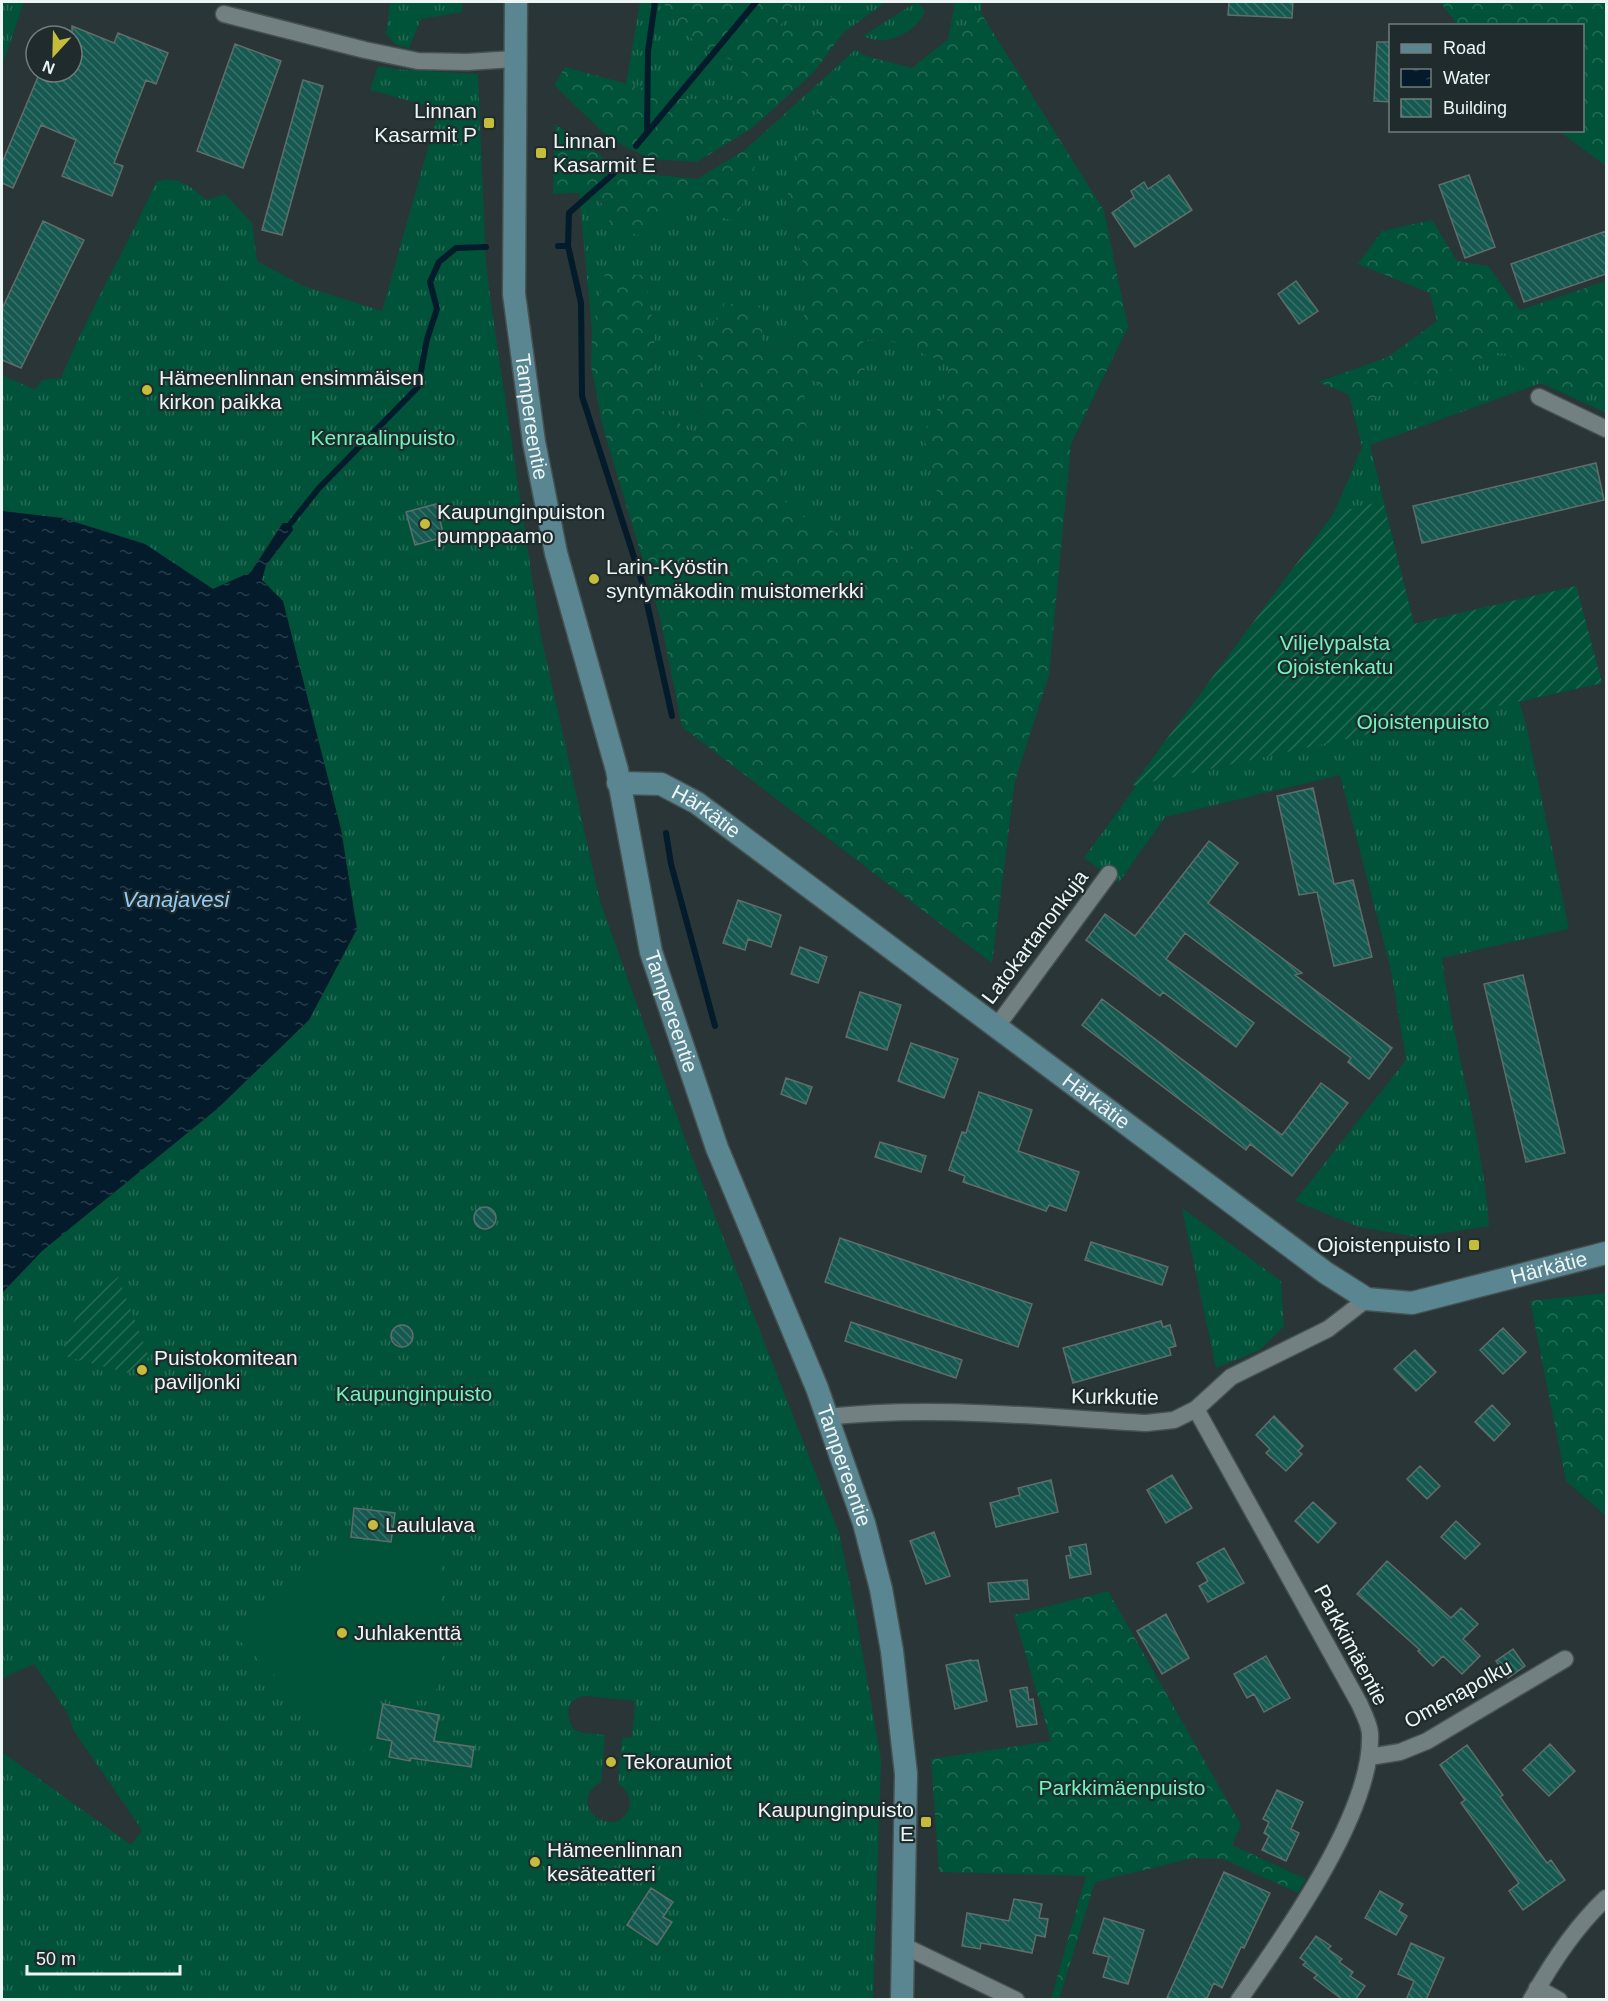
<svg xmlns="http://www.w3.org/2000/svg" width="1608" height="2001" font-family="Arial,sans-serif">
  <defs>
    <pattern id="grass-tufts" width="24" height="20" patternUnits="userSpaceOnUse" patternTransform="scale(1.5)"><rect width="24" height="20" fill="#005338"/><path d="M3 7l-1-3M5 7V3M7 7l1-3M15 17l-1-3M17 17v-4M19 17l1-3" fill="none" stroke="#266c55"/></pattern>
    <pattern id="forest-crowns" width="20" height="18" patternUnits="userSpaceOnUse" patternTransform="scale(1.5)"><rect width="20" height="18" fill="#005338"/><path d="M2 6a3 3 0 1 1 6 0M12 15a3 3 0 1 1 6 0" fill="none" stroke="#266c55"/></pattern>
    <pattern id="garden-furrows" width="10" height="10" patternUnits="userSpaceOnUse" patternTransform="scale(1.5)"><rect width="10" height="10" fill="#005338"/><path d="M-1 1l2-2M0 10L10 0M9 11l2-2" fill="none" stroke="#266c55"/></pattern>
    <pattern id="water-ripples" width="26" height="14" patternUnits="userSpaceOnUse" patternTransform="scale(1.5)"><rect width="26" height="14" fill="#031b2b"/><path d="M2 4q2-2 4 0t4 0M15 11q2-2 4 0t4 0" fill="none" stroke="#283d4a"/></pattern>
    <pattern id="building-back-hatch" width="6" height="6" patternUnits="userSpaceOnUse" patternTransform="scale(1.5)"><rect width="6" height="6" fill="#165950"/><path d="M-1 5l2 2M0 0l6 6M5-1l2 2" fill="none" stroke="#38716a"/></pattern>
  </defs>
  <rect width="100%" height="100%" fill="#293536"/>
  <path fill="url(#grass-tufts)" fill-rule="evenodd" d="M2,2H24L2,66Z
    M390,2H462V12L421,19L409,48L396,45L386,34Z
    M640,2H662L699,47L744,65L734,100L682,99L626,84Z
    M795,2H886L843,33L779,26Z
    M955,2H982L981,13L948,39Z
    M913,4H919L925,11C915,34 886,47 863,36Z
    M855,50L869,57L808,122L786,201L797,236L811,300L792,343L760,353L698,354L703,419L696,436L649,400L655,337L605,274L592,331L579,193L597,192L612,228L681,204L758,157L745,150Z
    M378,66L394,69L478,74L486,264L491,304L540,631L600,901L688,1147L839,1533L854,1604L881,1760L873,1999H2V1752L131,1845L142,1830L74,1731L68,1714L34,1664L3,1678L2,1681V1293L42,1251L217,1109L309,1020L357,929L262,580L266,565L293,530L282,523L251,572L213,589L145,544L62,518L2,511V375L35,390L42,380L61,378C89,311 126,249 156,182C176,174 191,186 206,200L225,194L252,223L257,261L303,286L382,311L439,109L370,90ZM586,1696L635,1701L632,1738L622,1737L618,1783C633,1794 634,1809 619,1821C591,1828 574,1796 601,1782L605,1735L583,1733L574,1730C564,1714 566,1698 586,1696Z
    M1606,303V413L1541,383L1370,445L1414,624L1576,586L1602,683L1519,702L1526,724L1569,929L1442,958C1453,1048 1483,1136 1489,1226L1418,1237L1359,1227L1295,1201L1406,1060L1391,970L1340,775L1165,817L1119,882L1084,858L1334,513L1362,447L1349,395Z
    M863,339L894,342L949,364L946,395L923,432L937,492L906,558H869L837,533L801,516L783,500L778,455L809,433L800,408L811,376Z
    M1182,1208L1281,1281L1284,1326L1260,1350L1216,1368Z"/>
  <path fill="url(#forest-crowns)" fill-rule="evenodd" d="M662,2H795L780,26L843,33L813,73L752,128L697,162L651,159L610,139L554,85L565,67L682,99L733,100L744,65L699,47Z
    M1440,2H1606V166L1559,131L1582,130V26L1458,25Z
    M981,13L1104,211L1128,327L1071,444L1049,675L1015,781L992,963L682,727L660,617L603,428L591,366L592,331L605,274L645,275L655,337L649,400L696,436L703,419L698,354L724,303L763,308L761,353L792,343L811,300L797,236L786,201L794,170L808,122L869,57L912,68ZM863,339L894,342L949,364L946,395L923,432L937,492L906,558H869L837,533L801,516L783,500L778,455L809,433L800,408L811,377L825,390L865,373Z
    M555,124L624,172L697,179L745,150L758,157L736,222L681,204L645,237L612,228L597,192L553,194Z
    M1432,220L1457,261L1488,266L1520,310L1606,281V389L1598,385L1568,395L1541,383L1508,354L1497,353L1365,401L1318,382L1388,357L1437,321L1430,293L1358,264L1382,231Z
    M1606,1293V1516L1566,1481L1530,1301Z
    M1108,1591L1241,1825L1232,1845L1306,1879L1298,1893L1223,1859L1193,1858L1095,1882L1059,1999H1051L1086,1876L939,1872L931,1759L1051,1741L1014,1615Z"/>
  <path fill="url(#garden-furrows)" d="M1383,501L1414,624L1576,586L1602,683L1132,786L1334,513Z
    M118,1277L149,1357L128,1373L61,1355L78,1311Z"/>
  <path fill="#005338" d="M401,1522L440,1528L442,1669L433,1701L377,1697L368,1751L347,1747L238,1639L249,1618L335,1559L340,1546L395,1549Z"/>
  <path fill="url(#water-ripples)" d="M2,511L62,518L145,544L213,589L251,572L283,523H291L293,530L266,565L262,580L283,601L341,829L357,929L309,1020L217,1109L42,1251L2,1293Z"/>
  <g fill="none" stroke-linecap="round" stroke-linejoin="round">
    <path stroke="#031b2b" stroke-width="6" d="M647,132L648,51L655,2
      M636,146L756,2
      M558,246H568L569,213L614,173
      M568,246L581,303L582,396L643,585L672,716
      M291,523L319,488L418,387L427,339L437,309L430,282L439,262L456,248L486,247
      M666,833L671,864L715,1026"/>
  </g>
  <path fill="url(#building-back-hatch)" stroke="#606d6a" stroke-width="1.5" d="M1229,2H1293L1292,18L1228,15Z
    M72,26L114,43L118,33L168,53L156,84L146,80L114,163L123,166L112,196L62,176L76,140L41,125L13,188L2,183V163L40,72H72Z
    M1377,42H1390V102L1374,101Z
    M235,44L281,61L243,168L197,151Z
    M303,80L323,86L282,235L262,230Z
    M1169,175L1192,210L1135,247L1112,213L1134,197L1131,191L1144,182L1148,189Z
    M1469,175L1495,247L1465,258L1439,185Z
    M43,221L84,240L21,368L2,360V309Z
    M1606,231V274L1524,302L1511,264Z
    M1296,281L1318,311L1299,324L1278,294Z
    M1596,463L1604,500L1422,543L1413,506Z
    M436,504L444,537L415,545L406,512Z
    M1313,788L1334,884L1353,880L1372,957L1334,966L1317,892L1299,895L1277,796Z
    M1209,841L1238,863L1208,903L1302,973L1295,975L1392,1048L1369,1079L1348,1062L1351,1058L1185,933L1166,959L1254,1023L1236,1047L1163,992L1160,996L1086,940L1105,914L1135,936Z
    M738,900L781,915L771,947L748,939L745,950L723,943Z
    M800,947L827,957L818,983L791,974Z
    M1523,975L1565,1153L1526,1162L1484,984Z
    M860,992L901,1005L887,1050L846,1037Z
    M1102,999L1282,1135L1321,1083L1348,1103L1292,1176L1250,1144L1246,1150L1082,1025Z
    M911,1043L958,1059L944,1098L898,1081Z
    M786,1078L812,1087L806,1104L781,1094Z
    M979,1092L1032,1110L1018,1151L1079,1172L1066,1211L1049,1205L1046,1211L978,1187L963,1182L965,1176L949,1170L962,1132L966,1133Z
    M880,1142L926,1156L921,1172L875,1157Z
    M474 1218a11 11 0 1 1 22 0a11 11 0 1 1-22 0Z
    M840,1238L1032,1304L1018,1347L825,1282Z
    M1091,1242L1168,1267L1162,1285L1085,1260Z
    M1161,1321L1163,1327L1170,1325L1176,1346L1169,1348L1171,1355L1073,1383L1063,1348Z
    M851,1322L962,1360L956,1378L845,1341Z
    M391 1336a11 11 0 1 1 22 0a11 11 0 1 1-22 0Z
    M1503,1328L1526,1352L1503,1374L1480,1350Z
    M1415,1350L1436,1372L1416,1391L1394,1369Z
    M1492,1405L1510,1424L1494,1441L1475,1422Z
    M1274,1416L1303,1446L1298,1451L1302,1454L1286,1471L1266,1453L1270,1449L1256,1435Z
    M1420,1466L1440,1486L1427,1499L1407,1479Z
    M1172,1475L1192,1508L1166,1523L1147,1490Z
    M1051,1480L1058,1512L996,1527L990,1503L1020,1495L1018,1488Z
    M1313,1502L1336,1523L1318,1543L1295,1521Z
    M354,1508L395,1513L391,1542L351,1537Z
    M1456,1521L1480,1544L1465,1559L1441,1537Z
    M934,1532L950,1576L926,1584L910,1541Z
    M1086,1544L1091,1574L1070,1578L1066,1556L1071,1555L1069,1547Z
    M1224,1548L1244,1583L1208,1602L1199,1586L1208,1581L1197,1563Z
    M1387,1561L1451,1618L1461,1608L1478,1624L1463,1639L1480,1656L1462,1674L1443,1656L1433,1666L1418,1651L1420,1650L1357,1594Z
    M1027,1580L1029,1599L990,1602L988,1583Z
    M1166,1614L1189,1658L1162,1674L1137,1631Z
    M1513,1649L1525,1666L1508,1678L1496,1661Z
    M1266,1656L1290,1698L1264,1712L1254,1694L1247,1698L1234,1674Z
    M971,1660V1661L978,1660L987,1701L955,1709L946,1665Z
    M1027,1687L1029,1700L1033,1699L1037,1724L1017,1727L1010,1690Z
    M383,1704L439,1715L434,1741L474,1747L471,1767L411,1758L410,1761L389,1757L392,1741L377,1738Z
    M1550,1744L1575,1771L1549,1796L1523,1770Z
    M1467,1745L1503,1795L1500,1797L1547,1863L1551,1860L1565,1880L1523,1910L1509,1891L1519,1883L1461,1803L1465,1800L1440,1765Z
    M1277,1790L1303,1802L1291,1829L1299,1833L1286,1861L1262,1850L1269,1836L1264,1833L1269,1822L1263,1819Z
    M1224,1872L1270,1893L1244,1948L1241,1947L1222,1988L1214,1983L1206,2000H1166Z
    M651,1888L673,1902L663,1917L672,1922L657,1945L627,1925Z
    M1380,1891L1403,1904L1399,1911L1407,1916L1396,1935L1365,1918Z
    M1014,1899L1042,1904L1039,1918L1048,1919L1045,1937L1036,1935L1032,1953L981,1943L980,1949L962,1946L967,1913L1009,1921Z
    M1104,1918L1144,1930L1128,1984L1103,1977L1109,1957L1093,1953Z
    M1316,1936L1331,1946L1328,1949L1342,1959L1339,1962L1353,1972L1350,1976L1365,1986L1355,2000H1343L1314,1978L1317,1975L1303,1965L1306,1962L1300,1958Z
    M1411,1943L1444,1958L1426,2000H1406L1414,1981L1398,1974Z"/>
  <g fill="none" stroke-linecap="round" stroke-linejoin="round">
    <g stroke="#465151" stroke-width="19">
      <path id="street" d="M224,14L365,50L418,61L467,62L515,59
        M1539,397L1606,429
        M997,1026L1109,874
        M1196,1409L1359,1703C1363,1712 1369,1723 1370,1733C1374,1811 1284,1936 1239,2000
        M826,1417C932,1405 1040,1417 1146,1423L1174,1420L1196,1409L1231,1377L1328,1329L1367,1299
        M1369,1757L1400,1752L1427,1741L1565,1659
        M902,1945L1016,2000
        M1537,1988L1559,2000
        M1531,2000C1552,1962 1575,1927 1606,1898"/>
    </g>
    <g stroke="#465151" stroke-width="25">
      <g id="secondary">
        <path id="s1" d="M516,2L514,294L534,442L556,553L617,770L651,952L717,1148L817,1388L864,1523L881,1589L892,1651L906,1774L902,2000"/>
        <path id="s2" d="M618,783L661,784L697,803L1326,1273L1367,1299L1412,1303L1606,1253"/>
      </g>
    </g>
    <use href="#street" stroke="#738081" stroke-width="16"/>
    <use href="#secondary" stroke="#598691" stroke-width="22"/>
  </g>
  <g fill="#c6bc3c" stroke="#1f2b2c" stroke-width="2">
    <rect x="483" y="117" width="12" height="12" rx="3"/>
    <rect x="535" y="147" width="12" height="12" rx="3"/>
    <circle cx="147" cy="390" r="6"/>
    <circle cx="425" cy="524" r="6"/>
    <circle cx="594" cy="579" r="6"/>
    <rect x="1468" y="1239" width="12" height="12" rx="3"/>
    <circle cx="142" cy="1370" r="6"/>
    <circle cx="373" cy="1525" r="6"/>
    <circle cx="342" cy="1633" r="6"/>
    <circle cx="611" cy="1762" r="6"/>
    <rect x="920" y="1816" width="12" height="12" rx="3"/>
    <circle cx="535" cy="1862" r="6"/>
  </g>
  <g text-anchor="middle" stroke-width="4.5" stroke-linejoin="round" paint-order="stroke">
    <g font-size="21" fill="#edf5f5" stroke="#1f2b2c" text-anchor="start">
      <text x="477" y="118" text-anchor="end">Linnan<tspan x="477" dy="24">Kasarmit P</tspan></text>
      <text x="553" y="148">Linnan<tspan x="553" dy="24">Kasarmit E</tspan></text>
      <text x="159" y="385">Hämeenlinnan ensimmäisen<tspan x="159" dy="24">kirkon paikka</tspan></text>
      <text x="437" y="519">Kaupunginpuiston<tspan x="437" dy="24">pumppaamo</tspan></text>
      <text x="606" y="574">Larin-Kyöstin<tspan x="606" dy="24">syntymäkodin muistomerkki</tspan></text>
      <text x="1462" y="1252" text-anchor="end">Ojoistenpuisto I</text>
      <text x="154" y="1365">Puistokomitean<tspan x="154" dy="24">paviljonki</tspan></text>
      <text x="385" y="1532">Laululava</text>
      <text x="354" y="1640">Juhlakenttä</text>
      <text x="623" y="1769">Tekorauniot</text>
      <text x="914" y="1817" text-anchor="end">Kaupunginpuisto<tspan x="914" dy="24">E</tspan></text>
      <text x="547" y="1857">Hämeenlinnan<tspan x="547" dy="24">kesäteatteri</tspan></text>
    </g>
    <g font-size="21" fill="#edf5f5" stroke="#1f2b2c">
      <text dy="7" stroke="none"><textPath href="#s1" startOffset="416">Tampereentie</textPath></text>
      <text dy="7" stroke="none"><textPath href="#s2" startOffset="96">Härkätie</textPath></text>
      <text transform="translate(1035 937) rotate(-53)" y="7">Latokartanonkuja</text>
      <text dy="7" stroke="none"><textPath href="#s1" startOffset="1028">Tampereentie</textPath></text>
      <text dy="7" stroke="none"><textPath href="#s2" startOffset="582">Härkätie</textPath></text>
      <text dy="7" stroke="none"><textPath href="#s2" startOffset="1104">Härkätie</textPath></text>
      <text transform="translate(1115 1397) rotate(1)" y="7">Kurkkutie</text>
      <text dy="7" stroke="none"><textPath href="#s1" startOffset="1514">Tampereentie</textPath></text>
      <text transform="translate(1351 1645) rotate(62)" y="7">Parkkimäentie</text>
      <text transform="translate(1458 1694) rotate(-29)" y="7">Omenapolku</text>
    </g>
    <g font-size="21" fill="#71f3bc" stroke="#1f2b2c">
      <text x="383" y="445">Kenraalinpuisto</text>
      <text x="1335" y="650">Viljelypalsta<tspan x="1335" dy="24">Ojoistenkatu</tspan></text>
      <text x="1423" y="729">Ojoistenpuisto</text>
      <text x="414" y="1401">Kaupunginpuisto</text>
      <text x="1122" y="1795">Parkkimäenpuisto</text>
    </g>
    <g font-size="22" font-style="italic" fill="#92cbf6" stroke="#1f2b2c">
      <text x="176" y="907">Vanajavesi</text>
    </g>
  </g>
  <rect width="1608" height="2001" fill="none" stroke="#edf5f5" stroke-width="6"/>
  <rect x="1389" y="24" width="195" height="108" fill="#1f2b2c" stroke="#717c7c" stroke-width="1.5"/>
  <rect x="1401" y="44" width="30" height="9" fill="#598691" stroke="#717c7c" stroke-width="1.5"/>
  <text x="1443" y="54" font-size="18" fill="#edf5f5">Road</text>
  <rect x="1401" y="69" width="30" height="18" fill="url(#water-ripples)" stroke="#717c7c" stroke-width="1.5"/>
  <text x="1443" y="84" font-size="18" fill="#edf5f5">Water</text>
  <rect x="1401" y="99" width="30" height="18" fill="url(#building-back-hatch)" stroke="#717c7c" stroke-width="1.5"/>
  <text x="1443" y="114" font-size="18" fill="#edf5f5">Building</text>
  <g transform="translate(54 54) rotate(202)"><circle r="28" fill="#1f2b2c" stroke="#717c7c" stroke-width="1.5"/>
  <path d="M0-4.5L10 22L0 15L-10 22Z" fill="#c6bc3c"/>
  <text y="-9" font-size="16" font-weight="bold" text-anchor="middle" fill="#edf5f5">N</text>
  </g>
  <path d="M27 1965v9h153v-9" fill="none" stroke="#edf5f5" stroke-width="3"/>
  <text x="36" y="1965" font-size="18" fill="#edf5f5" stroke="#1f2b2c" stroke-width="4.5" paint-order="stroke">50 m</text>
</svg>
